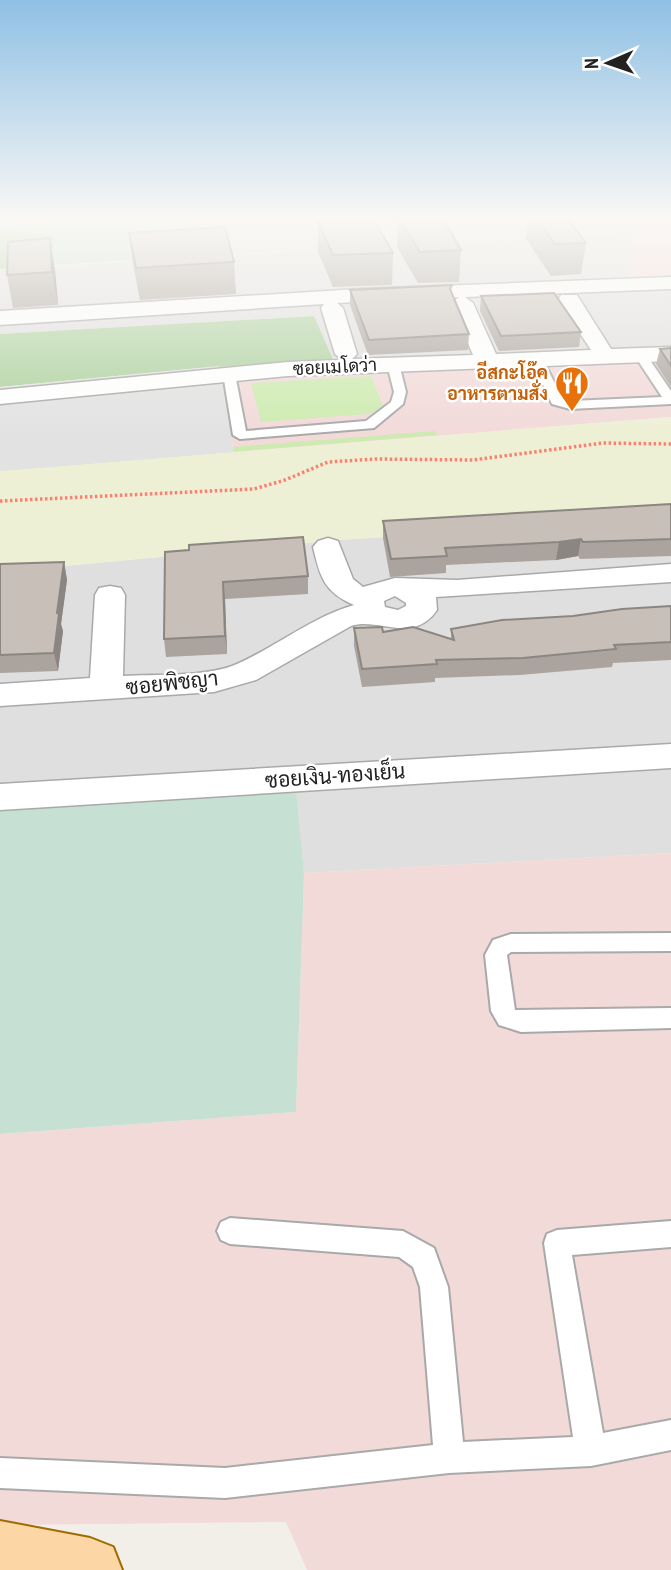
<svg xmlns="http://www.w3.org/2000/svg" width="671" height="1570" font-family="'PT Sans Narrow',Sarabun,sans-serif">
  <rect width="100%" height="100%" fill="#f2efe9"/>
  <path fill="#e0dfdf" d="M633,232L627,291L671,289V348L333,359L314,316L0,334V269Z
    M671,519V853L304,873L295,790L0,806V572L340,540Z"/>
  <path fill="#f2dad9" d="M671,231V289L627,292L633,232Z
    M671,348V417L234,452L219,366L333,359Z
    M671,853V1570H307L286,1522L0,1525V1134L296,1112L304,873Z"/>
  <path fill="#eef0d5" d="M671,417V519L340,540L0,572V471Z"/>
  <path fill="#cdebb0" d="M371,376L383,406L380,411L368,414L261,422L251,383Z
    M435,431L437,435L0,471L43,462Z"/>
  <path fill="#add19e" d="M0,228L42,233L57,239L52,250L30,255L23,267L0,269Z
    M314,316L333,359L201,368L0,387V334Z"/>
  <path fill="#c6e0d4" d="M70,217H191L200,256L23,267L30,255L52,250L56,239L42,233L0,228V221Z
    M296,790L304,873L296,1112L0,1134V806Z"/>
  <path fill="#e2e2e2" d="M191,217H671V231L200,256Z
    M219,366L234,452L0,471V387Z"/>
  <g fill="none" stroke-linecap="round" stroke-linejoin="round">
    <g stroke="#a9a9a9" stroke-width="4">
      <path id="service" d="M641,352L645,353L671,391V404L570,409L552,404L531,359L541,356L562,398L571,401L662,397L635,356Z
        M393,360L399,364L406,392L403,404L374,428L240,439L233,435L223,374L225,371H233L235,374L246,431L366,421L391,402L394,392L387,364Z
        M671,933V951L511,952L507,955L515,1010L671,1008V1028L521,1032L499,1025L491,1011L485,955L493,940L511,934Z
        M230,1218L403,1231L434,1248L448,1287L463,1442L573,1437L544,1243L547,1234L557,1230L671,1221V1247L572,1255L603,1433L671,1420V1450L591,1466L449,1473L225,1498L0,1488V1458L225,1468L433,1445L420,1287L413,1267L399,1257L230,1244L221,1240L217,1231L221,1222Z"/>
    </g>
    <g stroke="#a9a9a9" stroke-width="3">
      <path id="minor" d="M671,277V289L465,297L473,303L496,354L591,350L558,300L561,295H577L611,349L671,347V361L288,376L0,404V390L288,362L342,360L335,354L321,308L324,304L0,325V311L359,289ZM459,297L451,303L473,355L352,359L357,354L343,308L337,303Z
        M328,538L338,541L353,579L363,587L395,578L457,580L671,564V582L436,597L437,610C413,645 379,617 351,626L256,680L214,692L0,706V684L90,678L95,595L99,588L110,586L121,588L125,595L123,676C155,674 202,677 232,666C274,649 309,618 354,605C324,592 320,577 313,547L318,541ZM395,596L406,603V606L398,610L385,607L384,601Z
        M671,744V768L0,810V784Z"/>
    </g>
    <g stroke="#a06b00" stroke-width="4">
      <path id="primary" d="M0,1521L90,1538L113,1547L122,1570H0Z"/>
    </g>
    <path stroke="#fa8072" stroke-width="3.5" stroke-dasharray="2.5 2.5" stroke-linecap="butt" d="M0,501L254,489L285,480L328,462L376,459L473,460L603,443L671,444"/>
    <use href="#service" fill="#fff" fill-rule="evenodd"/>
    <use href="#minor" fill="#fff" fill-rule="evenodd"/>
    <use href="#primary" fill="#fcd6a4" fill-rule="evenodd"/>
  </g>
  <path fill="#aba49e" d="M398,217L461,250L459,282L418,283L397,247Z
    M528,217H566L586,243L581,274L551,276L526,239Z
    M318,221L393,253L392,285L333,287L318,252Z
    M129,233L234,262L236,294L140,300L133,264Z
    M55,270L58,305L13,308L7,275Z
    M452,285L451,293L469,334L468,350L368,355L350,305V290Z
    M481,296L581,332L579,347L499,351L480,311Z
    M671,348V387L656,364L660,349Z
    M671,504V556L580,559L578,556L556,560L446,565V573L390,577L383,538V521Z
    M189,550L308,576V594L225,599L227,654L166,657L164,639Z
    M64,562L67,580L61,624L63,631L58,671L0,673V564Z
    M671,606V660L613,663L612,667L520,675L435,678V682L362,687L354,646V628L451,638V629Z"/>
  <path fill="#8b8681" d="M50,238L55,270L58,305L52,272Z
    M581,539L578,556L556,560L559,542Z
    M64,562L67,580L61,624L63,631L58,671L54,653L57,613Z
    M223,582L225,599L227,654L225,636Z"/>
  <path fill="#c7bfb8" stroke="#8b8681" stroke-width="2" d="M398,217H442L461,250L420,252Z
    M535,217H566L586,243L555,244Z
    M373,218L393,253L333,255L318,221Z
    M225,227L234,262L136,268L129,233Z
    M50,238L52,272L7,275L8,242Z
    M452,285L450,289L469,334L369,340L350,290Z
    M554,293L581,332L501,336L481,296Z
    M671,348V366L660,349Z
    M671,504V539L583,542L581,539L559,542L445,548L447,556L391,559L383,521Z
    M303,537L308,576L223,582L225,636L164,639L165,552L189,550V545Z
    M64,562L57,613L59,614L54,653L0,655V564Z
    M671,606V642L614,645L616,649L523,658L436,660L437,664L362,669L354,628L382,627L383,632L413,627L454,640L451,629L502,620L573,616L622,609Z"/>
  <linearGradient id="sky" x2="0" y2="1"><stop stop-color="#8fc0e4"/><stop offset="0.5" stop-color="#f9f8f5"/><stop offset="1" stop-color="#f9f8f5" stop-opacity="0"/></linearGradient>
  <rect width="671" height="436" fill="url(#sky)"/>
  <defs>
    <g id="restaurant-pin" transform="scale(1.75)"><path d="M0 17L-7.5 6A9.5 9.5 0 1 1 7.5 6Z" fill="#e8710a" stroke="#fff"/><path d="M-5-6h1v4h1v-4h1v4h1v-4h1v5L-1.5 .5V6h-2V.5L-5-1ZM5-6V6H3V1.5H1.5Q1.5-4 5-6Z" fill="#fff"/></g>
  </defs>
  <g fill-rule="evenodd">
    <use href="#restaurant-pin" x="572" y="383"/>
  </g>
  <g text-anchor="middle" stroke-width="5" stroke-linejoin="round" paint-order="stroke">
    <g font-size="18" fill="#222" stroke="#fff">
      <text transform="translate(335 367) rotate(-3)" y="6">ซอยเมโดว่า</text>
    </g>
    <g font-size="18" font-weight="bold" fill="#c56008" stroke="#fff" text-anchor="end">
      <text x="548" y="379">อีสกะโอ๊ค<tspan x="548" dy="21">อาหารตามสั่ง</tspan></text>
    </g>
    <g font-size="21" fill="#222" stroke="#fff">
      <text transform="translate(172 683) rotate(-6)" y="7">ซอยพิชญา</text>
      <text transform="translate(335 776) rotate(-4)" y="7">ซอยเงิน-ทองเย็น</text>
    </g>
  </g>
  <g transform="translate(608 63) rotate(268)" stroke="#ffffff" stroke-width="5" paint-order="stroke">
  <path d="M0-5L12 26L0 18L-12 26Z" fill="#222222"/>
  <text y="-10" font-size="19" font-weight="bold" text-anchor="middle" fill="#222222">N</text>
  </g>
</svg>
